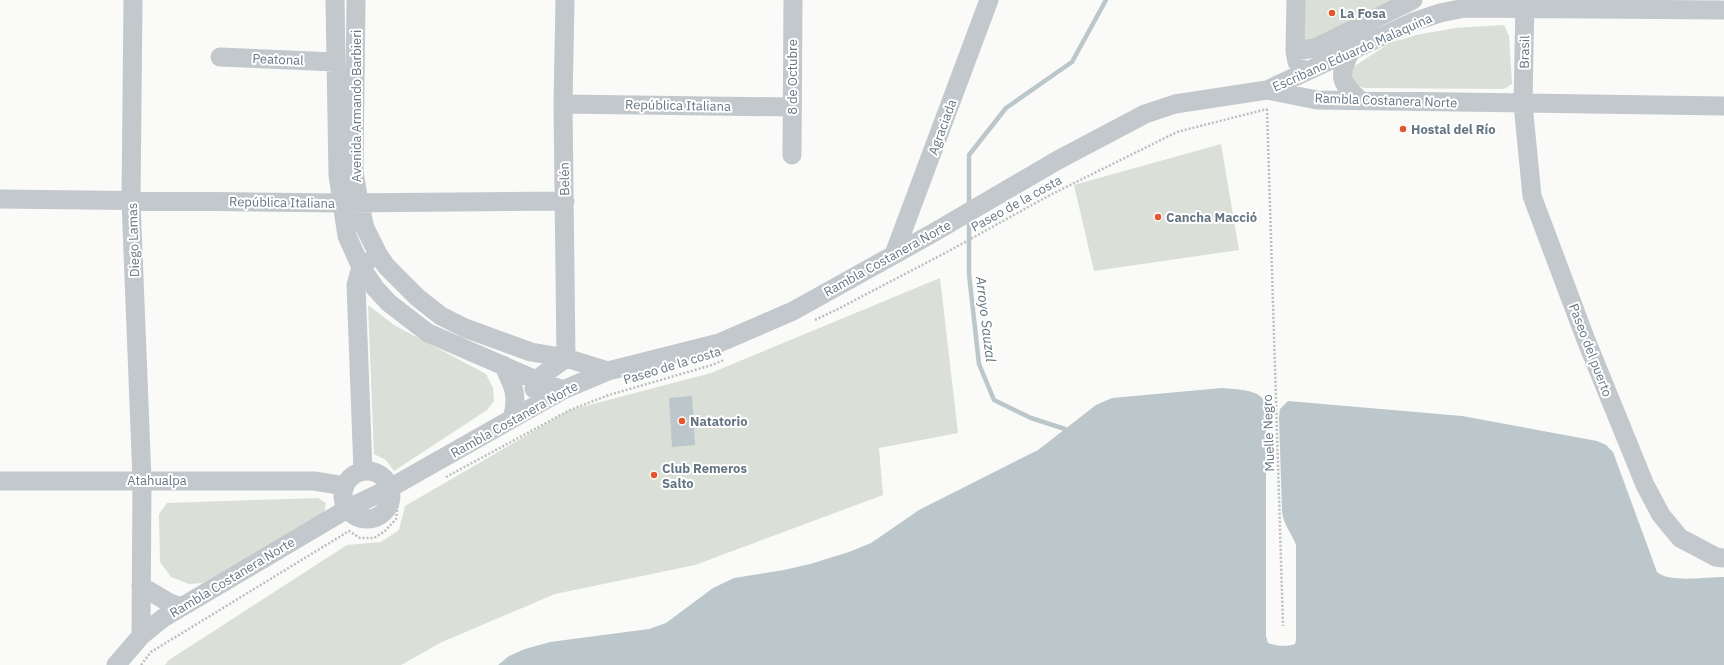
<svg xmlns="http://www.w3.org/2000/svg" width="1724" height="665" font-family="'IBM Plex Sans',sans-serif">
  <rect width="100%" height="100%" fill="#fafaf8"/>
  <path fill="#dadfd7" d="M1303,0H1397L1302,44Z
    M1504,25L1509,36L1512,84L1504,89L1365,88L1358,86L1351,78L1353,67L1390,43L1416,35L1455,28Z
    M1221,144L1239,250L1094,271L1074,185Z
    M940,278L958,433L879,448L883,495L695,565L555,594L442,642L401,665H165L169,660L347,545L381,542L399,530L405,506L570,410L711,373Z
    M368,305L394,325L486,374L493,388L494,401L487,410L394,471L386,460L374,454Z
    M318,498L326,503L324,514L203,583L189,584L171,577L160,562L159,514L167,503Z"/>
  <path fill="#bbc7cb" d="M1222,388C1237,390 1258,388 1266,403V636L1268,643C1275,646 1288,647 1295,644L1296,640V545C1291,532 1283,524 1282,511L1279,417L1280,409L1288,401L1462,416L1597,441L1606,445L1613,452L1657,572C1669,583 1707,577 1724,577V665H498L509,656L525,649L550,642L649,629L666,623L713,588L734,578L784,570L810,564L849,552L871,543L919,510L1038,450L1096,405L1112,398Z
    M692,396L695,445L672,447L669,398Z"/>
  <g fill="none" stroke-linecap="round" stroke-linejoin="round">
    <path stroke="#bbc7cb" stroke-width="4.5" d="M969,206V155L1006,108L1072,62L1106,0
      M969,217V274L979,364L994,400L1031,418L1065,429L1066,434"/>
    <path stroke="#bbbfc2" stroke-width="2.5" stroke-dasharray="2 2" stroke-linecap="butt" d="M1267,109L1283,626
      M815,320L838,309L947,252L1050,195L1177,132L1267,109
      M446,477L570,410L609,395L712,365L724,360
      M141,665L151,652L349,531L360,538H374L385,531L396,519L398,503"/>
    <path stroke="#c3c8cc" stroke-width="19" d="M133,0L131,201L142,480L141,636
      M335,0L338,175L347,236L361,267L375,288L389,303L428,333L536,380L563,390
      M356,0L354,172L359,202L365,228L378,254L386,266L418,298L441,316L465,328L531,352L566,358L608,371
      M1296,0L1295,51L1297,62
      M1525,0L1523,104L1532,196L1586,340L1645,485L1661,515L1680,538L1716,557L1724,558
      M1295,51L1315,48L1413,0
      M1351,51C1338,75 1339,82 1360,100
      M220,57L336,62
      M1267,90L1413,22L1440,13L1465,8L1724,10
      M563,104L792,107
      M792,155L793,0
      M0,199L342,203L565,201
      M894,254L989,0
      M503,365C513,384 519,397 512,419
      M534,389L536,380L566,358L563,104L565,0
      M343 495a24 24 0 1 1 48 0a24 24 0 1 1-48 0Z
      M363,471L356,285L361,267L367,262
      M0,481H314L345,486
      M141,586L168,602L181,607
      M116,665L141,636L163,618L347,509L390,488L563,390L608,371L719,343L793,311L933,233L1058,160L1145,114L1175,104L1267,90L1317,100L1724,106"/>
  </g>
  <g fill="#e4572e" stroke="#fff" stroke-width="1.5">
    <circle cx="1332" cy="13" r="4"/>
    <circle cx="1403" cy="129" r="4"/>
    <circle cx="1158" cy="217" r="4"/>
    <circle cx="682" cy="421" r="4"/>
    <circle cx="654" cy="475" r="4"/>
  </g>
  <g text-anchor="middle" stroke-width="4" stroke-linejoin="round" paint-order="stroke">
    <g font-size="13" font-weight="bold" fill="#657683" stroke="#fff" text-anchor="start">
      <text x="1340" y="18">La Fosa</text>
      <text x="1411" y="134">Hostal del Río</text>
      <text x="1166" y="222">Cancha Macció</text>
      <text x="690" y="426">Natatorio</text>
      <text x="662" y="473">Club Remeros<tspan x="662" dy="15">Salto</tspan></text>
    </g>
    <g font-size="13" fill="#657683" stroke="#fff">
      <text transform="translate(1352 52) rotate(-24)" y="5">Escribano Eduardo Malaquina</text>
      <text transform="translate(1524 52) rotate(-89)" y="5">Brasil</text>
      <text transform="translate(278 59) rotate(2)" y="5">Peatonal</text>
      <text transform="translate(792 77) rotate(-90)" y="5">8 de Octubre</text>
      <text transform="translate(1386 100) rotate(2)" y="5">Rambla Costanera Norte</text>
      <text transform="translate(678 105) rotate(1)" y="5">República Italiana</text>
      <text transform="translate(356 106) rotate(-90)" y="5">Avenida Armando Barbieri</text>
      <text transform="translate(942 127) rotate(-70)" y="5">Agraciada</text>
      <text transform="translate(564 179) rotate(-91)" y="5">Belén</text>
      <text transform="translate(282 202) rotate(1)" y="5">República Italiana</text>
      <text transform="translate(1016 203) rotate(-29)" y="5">Paseo de la costa</text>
      <text transform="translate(133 240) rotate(-92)" y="5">Diego Lamas</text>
      <text transform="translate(887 258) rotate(-29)" y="5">Rambla Costanera Norte</text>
      <text transform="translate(1591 350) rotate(69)" y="5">Paseo del puerto</text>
      <text transform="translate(672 365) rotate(-17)" y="5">Paseo de la costa</text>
      <text transform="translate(514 419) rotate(-29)" y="5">Rambla Costanera Norte</text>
      <text transform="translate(1268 433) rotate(-92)" y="5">Muelle Negro</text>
      <text x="157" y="485">Atahualpa</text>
      <text transform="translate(232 577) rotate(-31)" y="5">Rambla Costanera Norte</text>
    </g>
    <g font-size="14" font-style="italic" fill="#60757c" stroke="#fff">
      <text transform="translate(986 319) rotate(83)" y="5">Arroyo Sauzal</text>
    </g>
  </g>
</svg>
